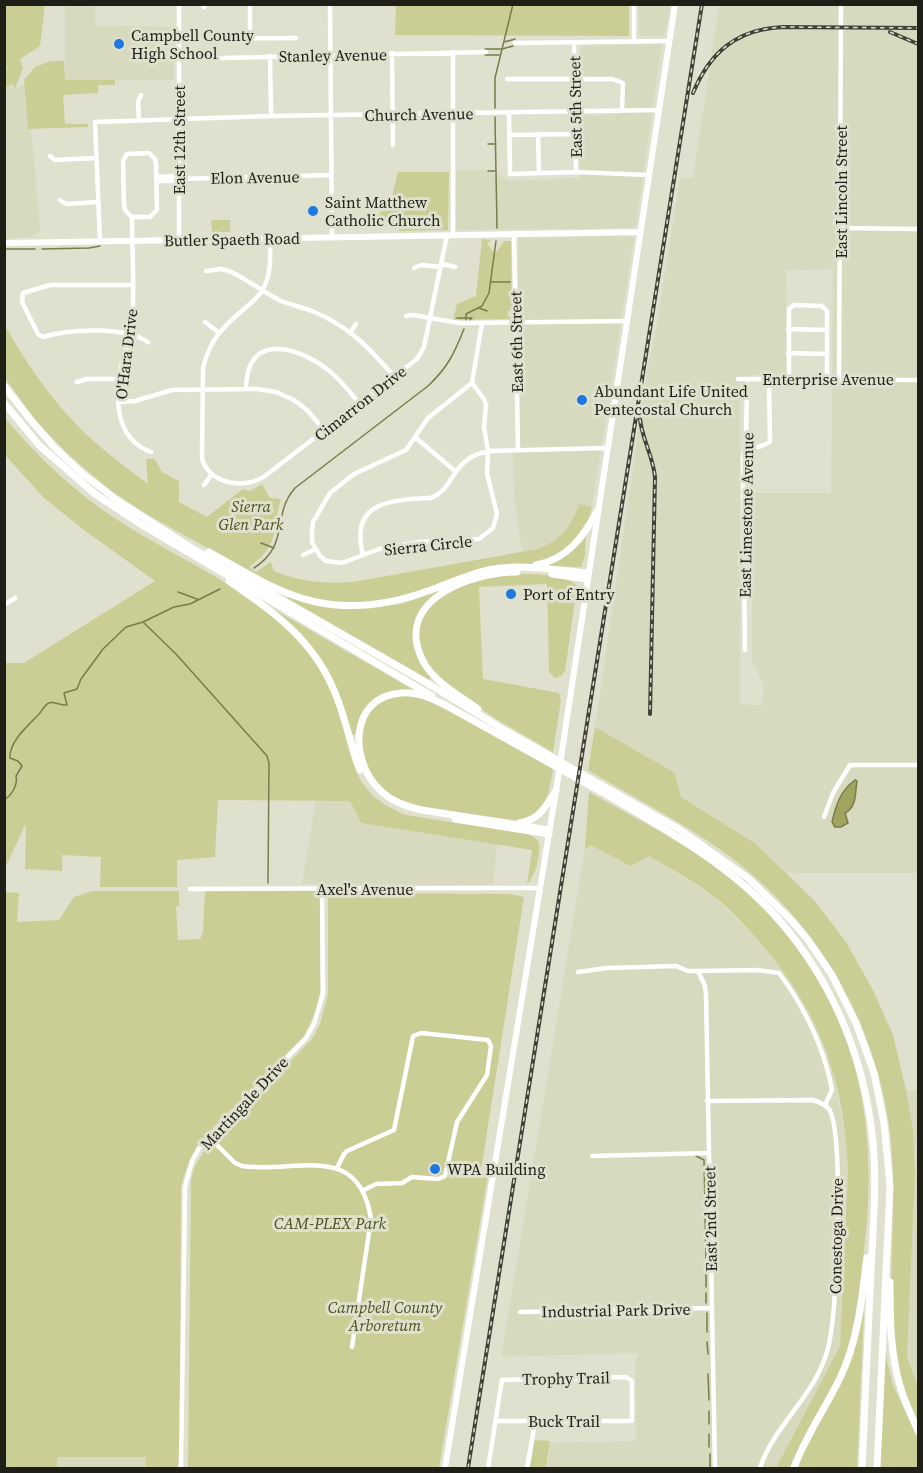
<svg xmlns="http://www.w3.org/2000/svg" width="923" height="1473" font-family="'Source Serif 4',serif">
  <rect width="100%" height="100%" fill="#dfe1ce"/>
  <path fill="#d7dabf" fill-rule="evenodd" d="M65,5H95V26L174,27V80H65Z
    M638,5H671L664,36H640Z
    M719,5H918V873H787L756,844L681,797L675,773L595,727L647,371L656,329L680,178H693ZM833,269L831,493H752V661L764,686L762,706L740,704V383H751L752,375H787L786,270Z
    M662,44L636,225L633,228L458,230L456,228V170H488L511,181L580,178V116L620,114L621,78L580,76V49L582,46Z
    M4,62L15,89L24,85L28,129H31L40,230L32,237L5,238Z
    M631,236L634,238L592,507L579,504L575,518L560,537L547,546L522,552L514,495L513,453H520L518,238Z
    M316,800L350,801L361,823L497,844L493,885L302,884Z
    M591,844L630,866L649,856L715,897L750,932L777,963L800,994L823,1038L833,1071L846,1140L848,1169L840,1346L776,1468H547L551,1443L636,1441L635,1363L639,1353L501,1357L585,849Z
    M906,1090H918V1387L907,1357L915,1175L913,1130Z
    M57,1457H146V1468H57Z"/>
  <path fill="#cace95" d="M4,5H45L40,46L20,59L23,68L15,89L13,84L5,87V65L11,78L5,62Z
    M396,5H629V36L395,35Z
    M51,61H64L65,80H115V85H98V93L63,95L65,124H88V127L28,129L24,80L35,67Z
    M398,172H449L448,230L400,231L396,225L373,226L375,218L391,201Z
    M211,220H230V232H212Z
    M482,239L491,240L487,244L495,254L504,241H511L512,310L508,311V316L512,318L510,319L453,320L457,304L476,296Z
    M4,324C29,368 59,411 97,444C113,458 131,471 148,484L146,459H155L162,472L179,481V502L207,517L243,489L250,491L262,484L270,498L281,499C271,532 281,544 249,567L256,572L271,562L274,571C300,582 325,584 353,582L538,549C560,541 572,526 579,504L592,507L587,525L580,536L558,556L533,564L503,565L400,599L346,604L318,600L282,589L146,514L111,491L69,455L37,422L5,378Z
    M5,418C41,461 79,496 127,526C186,563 254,590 301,643C318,662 330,686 338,710C354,760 350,793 406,815L528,834C532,836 537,838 539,843C541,853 535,878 527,884L532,850L361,823L350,801L218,800L215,857L177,860V887H100L101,857L62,855V871L25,869L26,823L5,868V663H24L155,581L84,530L44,498L5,455Z
    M586,535L585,556L581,567L542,566C561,560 574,551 586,535Z
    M507,574C523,574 567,572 577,586L565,671L561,676L555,678L549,672L547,584L479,587L483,679L559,693L561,700L553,752C521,734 489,716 460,694C453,689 444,684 438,678C428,668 419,651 419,638C419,592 471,582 507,574Z
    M443,587L444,589C437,594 430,599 425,604C406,627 415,655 432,675L430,680L287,598L289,595C311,604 381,610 404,603C417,599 430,593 443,587Z
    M273,609L275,610L419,693H390L362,714L355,735L351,734L309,643L298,631Z
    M399,695L426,698L503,739L553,769C549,794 546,820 514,820L417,806C401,802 389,796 377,784C357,763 354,722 378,704C383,699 392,697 399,695Z
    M595,727L675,773L681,797L756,844L815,901L846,942L873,990L893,1035L906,1090L913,1130L915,1175L907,1357L918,1387V1426C906,1398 893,1361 890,1331C889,1316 891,1300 891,1285C892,1251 893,1216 893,1181C893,1060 836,942 742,866C695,828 639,801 588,770Z
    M589,792C642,822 700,850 746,892C857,995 883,1120 862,1265C858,1300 854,1335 841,1368C829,1400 809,1430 793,1460L790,1468H776L840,1346L848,1169C843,1079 822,1016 763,946C748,929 733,911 715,897C695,881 670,869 649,856L630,866L591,845L585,849Z
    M205,890H318L320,892V993L317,1009L304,1036L208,1133C193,1150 186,1166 181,1188L180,1427L178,1468H146V1457H57V1468H5V892L19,893L17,922L59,920L74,897L92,891H179V906H176L178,940L200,939L203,932Z
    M333,893L509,894L524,897L480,1177L488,1175L439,1468H188L191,1180L194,1168L207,1146L312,1039L320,1024L328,994V898Z
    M862,1312H864L857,1468H797L806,1447L839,1386Z
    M885,1341L887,1361L893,1385L918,1439V1468H879Z
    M535,1440L550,1441L546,1468H530Z"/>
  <path fill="#a0a45f" stroke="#797c4a" stroke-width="1.5" d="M855,780L857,781C855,793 857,807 845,813L848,823L841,827H835L832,822C836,805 840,791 855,780Z"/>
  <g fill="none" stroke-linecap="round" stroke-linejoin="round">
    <path stroke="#797c4a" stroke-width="1.5" d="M504,42L515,39
      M485,49H502
      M502,49L513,46
      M485,55H499
      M495,108V78L513,4
      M495,117L497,228
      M488,144H496
      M488,171H496
      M4,249H35
      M42,249L89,248L100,246
      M491,282H510
      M479,308L487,311
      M457,318H472L470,320
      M466,320V314L482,306L489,293L496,241
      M261,543L274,548
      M254,568C291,544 271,515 295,488L428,386C448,367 454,354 464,329
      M178,592L197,599
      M144,623L176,654L267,756L269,763L268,883
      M4,800C12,795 18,785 16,776L22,766L18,761L10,758C9,741 29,725 39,714C42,711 45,704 49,703C54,701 61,706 67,705L64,693L77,689L81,679L103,649L126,627L143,622L174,607L190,604L220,589
      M696,1156L704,1160L705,1205
      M705,1215L706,1258
      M706,1270V1287
      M706,1293V1303
      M707,1313V1332
      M707,1342L708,1354
      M708,1374L709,1400
      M709,1411V1424
      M709,1434V1447
      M710,1454V1468"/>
    <path stroke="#fff" stroke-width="4.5" d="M179,4V239
      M202,4L204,7L206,4
      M250,4V38
      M330,4L332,237
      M634,4V41
      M179,39L296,38
      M574,42L576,172
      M515,43L669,41
      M453,52V235
      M392,53L393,145
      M270,56L271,116
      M179,59L486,52
      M507,79H612L623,83L622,110
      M509,112L510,174L576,172L648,175
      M139,120L138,102L141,95
      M538,134L539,173
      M509,135L576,134
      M50,156L55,160L96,158
      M156,177L178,176
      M178,179L331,175
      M156,181H178
      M60,200L66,204L98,202
      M132,217H150L157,210L156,164L155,159L149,153L127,154L123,161L124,204L125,210L132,217C132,252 135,289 132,324C130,341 122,357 120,374C115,405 118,440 151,452
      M841,228L918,229
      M514,234L518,449
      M270,238C270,255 272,273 263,289C259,297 251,303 244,309C222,328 210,339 203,368L202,459C210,484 244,490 265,476L417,359L424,347L447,235
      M100,241L95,122L271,116L659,110
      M442,264L455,267
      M414,268L421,265L441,267
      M206,271L221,269L229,271C247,279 263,292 281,301C291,305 302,307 312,311C349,326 368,347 394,376
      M132,285H50L23,293L22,302L38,334L43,337C69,329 125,326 148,342
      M406,316L413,315L459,323L626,321
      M205,322L218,332
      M788,329L826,330
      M351,332L356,324
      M788,353L827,354
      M738,379L918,380
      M789,379V309L794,305L822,306L827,311V380
      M839,380L841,4
      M77,382L86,379H119
      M472,383L484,399L486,405L484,427L488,451L487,473L497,514L493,528L479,539L420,542L379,549L342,563L326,561L320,556L312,542V532L313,522L330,493L354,474L406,450L428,418L472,383L482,323
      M246,389C246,333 295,345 327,369C339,378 349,391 359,403
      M119,402L135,401L172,390L258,389L276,392L294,400L307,410L324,430
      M416,438L455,471
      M746,446L759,447L770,442L769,379
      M204,485L211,475
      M303,555L314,550
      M363,555C349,501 391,500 431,498C456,488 450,459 488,451L606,448
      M4,605L15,598
      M745,650L743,457L746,446L747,379
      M824,817L833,793L850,765H918
      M190,889L540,888
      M698,971L705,986L706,995L715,1468
      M578,972L607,968L676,966L688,971H698L756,970L779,973C804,1006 825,1049 832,1090L825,1105
      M707,1101L813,1100C819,1102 825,1104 829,1109C844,1132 837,1299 831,1332C830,1342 827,1353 823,1363C808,1401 772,1430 760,1468
      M209,1137L235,1163L242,1166C296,1174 359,1140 371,1219L352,1347
      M592,1156L709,1153
      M337,1168L344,1154L347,1151L394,1130L413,1036L421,1033L488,1040L491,1046L487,1075L457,1122L445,1176L438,1179L412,1177L402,1183L376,1184L362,1191
      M520,1312L712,1308
      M181,1468L185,1187L192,1161L199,1148L306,1038L314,1024L323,993L322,889
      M488,1468L502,1380L626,1377L632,1381V1421H496
      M527,1468L535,1422"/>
    <path stroke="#fff" stroke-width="6" d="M4,243L640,232
      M445,1468L556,791L675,4"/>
    <path stroke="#fff" stroke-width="7" d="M4,386L29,418L55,448L83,474L117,500L190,547L427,683L506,731L679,829L748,878L792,921L808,940L832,975L856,1023L874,1073L884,1123L890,1186L877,1468
      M4,403L40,446L95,494L142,525L432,696
      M209,552C244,571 278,594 316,602C354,610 392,604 428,591C448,584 467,575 488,570C521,563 555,570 588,573
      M536,565C568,559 583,537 598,510
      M552,574L587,579
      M229,581C271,610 311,638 332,686C345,713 349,742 360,770
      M478,709C460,696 433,681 423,661C392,600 471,572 517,572
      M455,819L549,834
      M520,823C539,820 546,806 556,791
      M549,830L422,810C407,807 392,802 380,790C350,762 348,697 401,693C416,691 431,698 445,705C499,735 553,765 607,795C651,821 694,845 734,877C815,942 863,1039 873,1142C877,1184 873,1227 871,1269C868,1335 865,1402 862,1468
      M890,1282C890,1319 890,1356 902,1392C906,1405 913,1418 918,1431
      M794,1468C805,1437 825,1409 840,1378C858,1341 862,1299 867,1258"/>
    <g stroke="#414138" stroke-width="4">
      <path id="rail" d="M890,32L918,44
        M693,93C710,52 737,29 783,27L918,28
        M640,419C642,439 653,456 655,477L650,714
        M468,1468L702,4"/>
    </g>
    <use href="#rail" stroke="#dfe1ce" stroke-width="1.5" stroke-dasharray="4.5" stroke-linecap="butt"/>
  </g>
  <g fill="#1f77e1" stroke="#dfe1ce" stroke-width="2">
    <circle cx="119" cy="44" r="6"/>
    <circle cx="313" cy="211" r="6"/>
    <circle cx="582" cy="400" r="6"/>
    <circle cx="511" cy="594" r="6"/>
    <circle cx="435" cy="1169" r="6"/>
  </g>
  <g text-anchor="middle" stroke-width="6" stroke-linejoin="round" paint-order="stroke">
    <g font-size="16" fill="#1f1f18" stroke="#dfe1ce" text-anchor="start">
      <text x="131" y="41">Campbell County<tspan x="131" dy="18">High School</tspan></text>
      <text x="325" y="208">Saint Matthew<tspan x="325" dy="18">Catholic Church</tspan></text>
      <text x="594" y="397">Abundant Life United<tspan x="594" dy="18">Pentecostal Church</tspan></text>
      <text x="523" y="600">Port of Entry</text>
      <text x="447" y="1175">WPA Building</text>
    </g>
    <g font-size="16" fill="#1f1f18" stroke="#dfe1ce">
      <text transform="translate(333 55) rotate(-1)" y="6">Stanley Avenue</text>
      <text transform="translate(575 107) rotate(-91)" y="6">East 5th Street</text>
      <text transform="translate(419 114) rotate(-1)" y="6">Church Avenue</text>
      <text transform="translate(179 140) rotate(-90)" y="6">East 12th Street</text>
      <text transform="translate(255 177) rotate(-1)" y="6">Elon Avenue</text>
      <text transform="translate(841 192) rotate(-90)" y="6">East Lincoln Street</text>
      <text transform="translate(232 239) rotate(-1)" y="6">Butler Spaeth Road</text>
      <text transform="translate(516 342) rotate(-91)" y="6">East 6th Street</text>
      <text transform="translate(126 354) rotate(-83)" y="6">O'Hara Drive</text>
      <text x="828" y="385">Enterprise Avenue</text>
      <text transform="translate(360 403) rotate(-38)" y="6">Cimarron Drive</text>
      <text transform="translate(746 515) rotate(-89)" y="6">East Limestone Avenue</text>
      <text transform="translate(428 545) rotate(-6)" y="6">Sierra Circle</text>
      <text x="365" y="895">Axel's Avenue</text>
      <text transform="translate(244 1103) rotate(-47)" y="6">Martingale Drive</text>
      <text transform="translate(710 1219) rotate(-91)" y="6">East 2nd Street</text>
      <text transform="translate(836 1236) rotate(-89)" y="6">Conestoga Drive</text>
      <text transform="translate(616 1310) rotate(-1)" y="6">Industrial Park Drive</text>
      <text transform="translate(566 1378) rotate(-1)" y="6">Trophy Trail</text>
      <text x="564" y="1427">Buck Trail</text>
    </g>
    <g font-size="16" font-style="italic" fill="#4e501c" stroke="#dfe1ce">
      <text x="251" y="512">Sierra<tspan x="251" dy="18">Glen Park</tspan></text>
      <text x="330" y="1229">CAM-PLEX Park</text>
      <text x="385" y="1313">Campbell County<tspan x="385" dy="18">Arboretum</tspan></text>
    </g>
  </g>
  <rect width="923" height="1473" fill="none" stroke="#1f1f18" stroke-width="12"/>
</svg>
